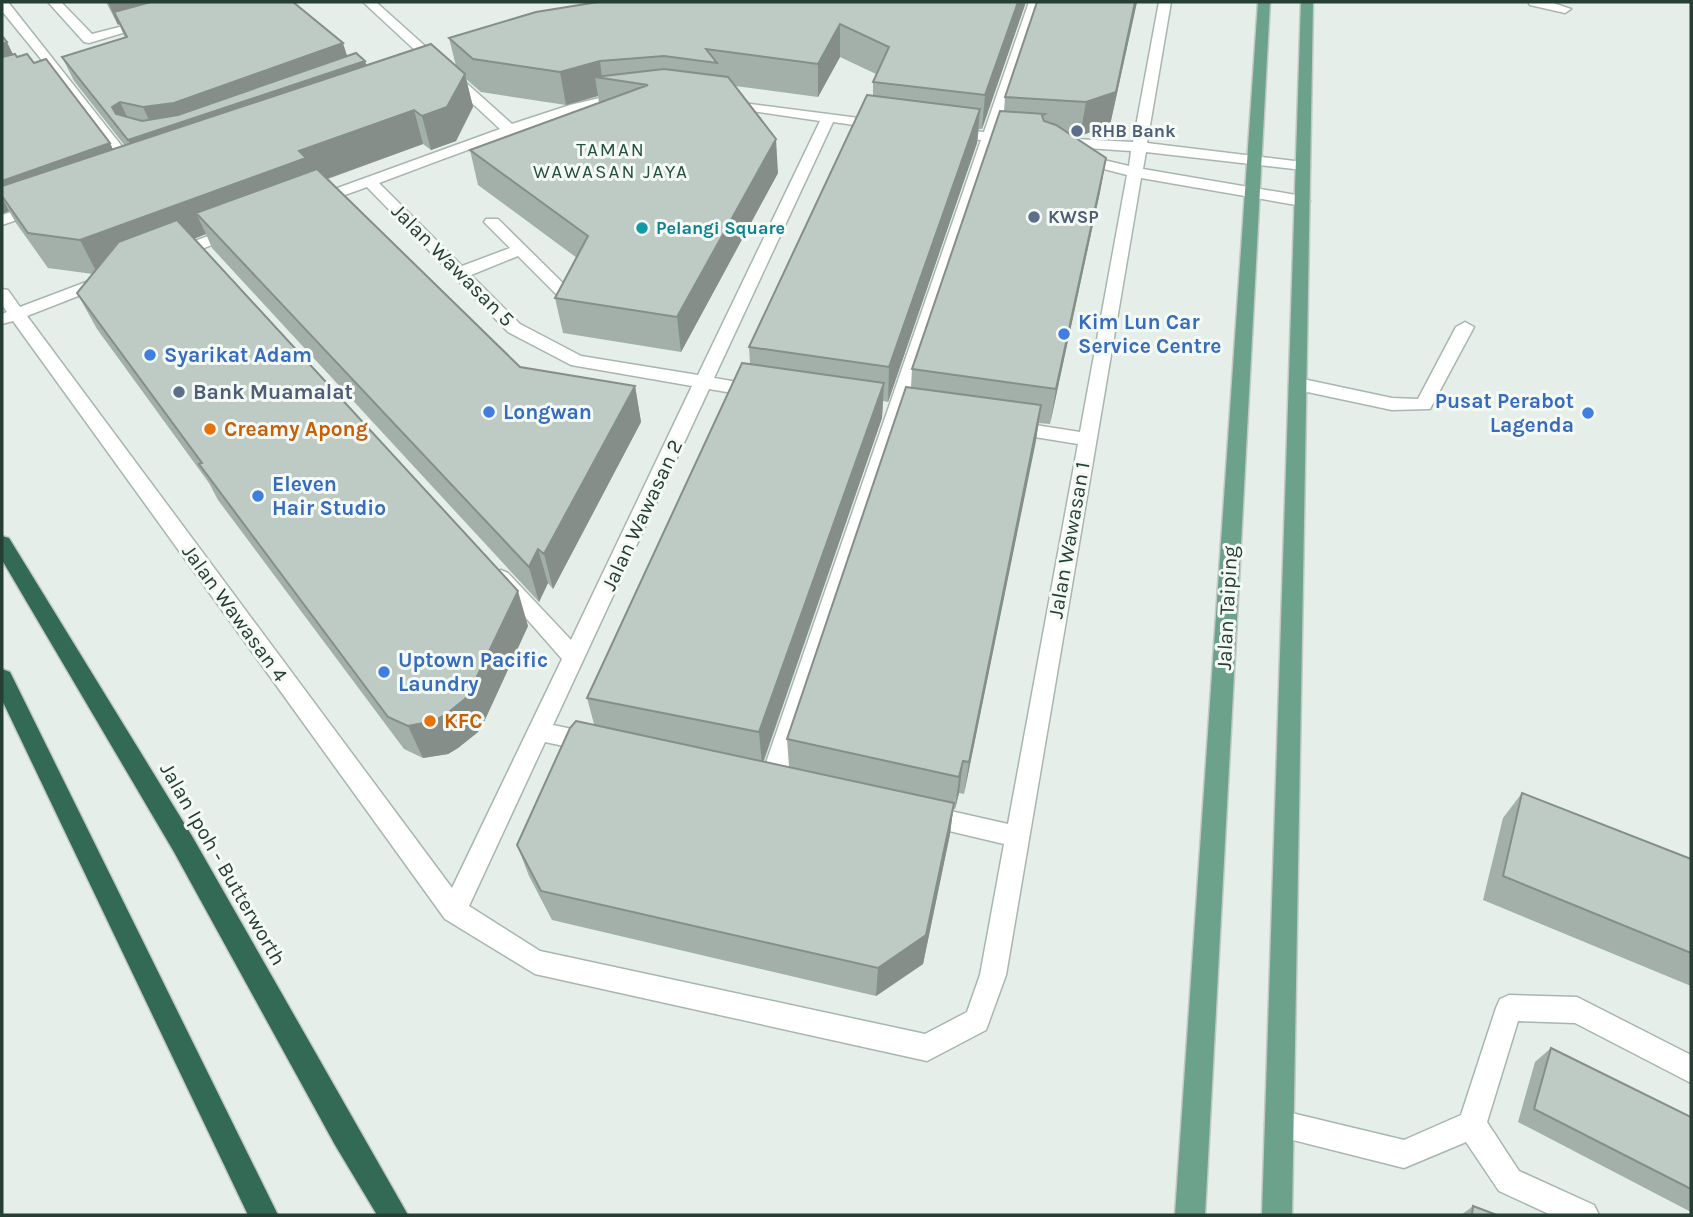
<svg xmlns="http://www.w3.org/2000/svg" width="1693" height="1217" font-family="Karla,sans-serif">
  <rect width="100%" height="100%" fill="#e5eee9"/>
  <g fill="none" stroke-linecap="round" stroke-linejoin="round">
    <g stroke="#a8b6af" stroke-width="3">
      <path id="minor" d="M2,2H8L139,168L141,171L139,174H129L51,71L2,85V77L45,64L2,11Z
        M48,2H61L92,34L147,20L153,24L89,43L84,42Z
        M363,2H376L512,124L570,105L625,92L632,96L630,99C544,120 462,152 379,183L462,266L510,248L484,222L486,219H498L578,298L570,303L564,302L518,256L471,275L520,324L581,356L698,375L820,121L724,107L717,103L719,100L882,121L889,125L882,129L833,122L714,378L756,385L765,391L756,397L709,389L553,725L600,735L603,742L600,749L592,752L545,742L469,906L540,951L925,1034L967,1012L980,975L1004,844L924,825L916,822L912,815L916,808L924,805L1008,824L1078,444L1010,433L1003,431L1001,427L1003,423L1010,421L1080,432L1127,175L1073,161L1071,158L1078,154L1129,166L1131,151L1057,146L1050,142L1057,138L1133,142L1159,2H1171L1147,143L1303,162L1310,166L1303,170L1146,152L1143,169L1302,196L1310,201L1302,206L1141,178L1006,975L986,1030L927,1061L535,974L445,919L13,321L2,324V314L7,312L2,305V289L8,290L20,307L102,276H114L116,279L114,282L27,316L452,888L562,659L491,578L494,573L501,570L508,573L571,640L692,386L571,365L508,332L367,187L320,204H310L307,201L310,198L500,129Z
        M1029,2H1041L998,133L1018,135L1025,139L1018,143L995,141L784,780L780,787L772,790L764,787L760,780L981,140L949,137L942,133L949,129L984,132Z
        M1528,2H1550L1571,9L1565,13L1530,5Z
        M38,203L46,208L43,211L2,225V215Z
        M235,226L241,228L243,231L241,234L180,257L174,259L166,254L168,251Z
        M1465,322L1474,327L1430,409L1392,410L1298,390L1289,384L1298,378L1392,398L1418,399L1456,327Z
        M1509,995L1577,997L1691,1055V1083L1575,1023L1518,1021L1487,1122L1519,1171L1594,1205L1599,1215H1551L1499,1191L1466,1142L1404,1168L1269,1134L1265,1124L1269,1114L1279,1110L1404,1140L1461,1115L1496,1008L1500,999Z"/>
    </g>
    <g stroke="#c2c9c6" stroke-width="3">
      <path id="major" d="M1258,2H1270L1205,1215H1175Z
        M1301,2H1313L1292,1215H1262Z"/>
    </g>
    <g stroke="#c2c9c6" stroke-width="3">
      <path id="highway" d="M2,536L9,538L192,836L408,1215H377L335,1145L174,852L2,560Z
        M2,669L10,672L13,678L278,1215H248L2,700Z"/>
    </g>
    <use href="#minor" fill="#fff" fill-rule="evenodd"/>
    <use href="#major" fill="#6ca18b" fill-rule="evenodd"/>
    <use href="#highway" fill="#326a56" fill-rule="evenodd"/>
  </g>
  <path fill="#a3afa9" d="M106,2H293L347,56L365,61L366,65L456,66L449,38L598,2H1026L982,129H979L977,143L888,402L883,401L882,418L764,761L789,767L787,739L911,387L912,369L1004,111L1005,97L1037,2H1137L1110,125L1080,136L1072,135L1106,158L1100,192L1050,424L1039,423L964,794L959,793L955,809H953L950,834L923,964L876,996L552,920L529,876L517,845L594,724L587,698L750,364L749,347L873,96V82L876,74L840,57L818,97L735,86L778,173L681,352L563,333L555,298L577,258L478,185L470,150L599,103L598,96L566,105L481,92L466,79L473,107L456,141L431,150L423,144L328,179L520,367L635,386L641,422L553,589L548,583L539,602L212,248L206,234L194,239L528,626L483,724L478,732L458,748L448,754L423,758L404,749L218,500L209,483L97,329L77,293L93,274L48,268L16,223L9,211L2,214V36L13,54L34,63L110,143L113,150L125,146L74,81L62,57L125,38L119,24L118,25Z
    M1522,793L1691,859V986L1483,900L1503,818Z
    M1551,1048L1691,1117V1212L1518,1122L1535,1062Z
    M1473,1206L1497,1215H1461Z"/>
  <path fill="#858e89" d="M108,2H206L114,12L119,24L118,25Z
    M1018,2H1026L982,129L985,95Z
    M1135,2H1137L1110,125L1080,136L1086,102Z
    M840,24V57L818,97V64Z
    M7,42L20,69L2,75V44Z
    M343,43L350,65L365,61L372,85L140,165L128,140L154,131L143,107Z
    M600,61L602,78L595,77L598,96L566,105L560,72Z
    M465,74L473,107L456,141L431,150L422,116Z
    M120,102L132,127L123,132L112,107Z
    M980,109L977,143L888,402L889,367Z
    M414,110L423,144L315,183L196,213L206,234L127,264L117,244H113L124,265L98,275L80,240L299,151Z
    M776,139L778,173L681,352L677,317Z
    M110,143L123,171L2,196V181Z
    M1106,158L1100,192L1050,424L1056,389Z
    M2,198L9,211L2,214Z
    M884,383L882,418L762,765L759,732Z
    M635,386L641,422L553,589L544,554Z
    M1041,405L1036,441L964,794L969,762Z
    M538,549L548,583L539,602L529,567Z
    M518,591L528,626L483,724L478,732L458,748L448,754L423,758L408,726Z
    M963,761L959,793L955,809L959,777Z
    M954,803L950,834L923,964L876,996L878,968Z"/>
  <path fill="#becbc4" stroke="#858e89" stroke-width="2" d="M151,2H293L343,43L174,103L143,107L120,102L112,107L116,114L142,121L178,115L356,53L365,61L128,140L62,57L127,37L114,12Z
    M598,2H1018L985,95L873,82L889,47L840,24L818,64L706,49L717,63L664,56L600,61L560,72L473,59L449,38L536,12Z
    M1037,2H1135L1116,92L1086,102L1005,97Z
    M2,36L7,42L2,44Z
    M431,44L465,74L447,107L422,116L414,110L299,151L306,158L80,240L28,233L2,196V186Z
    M15,54L17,57L27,54L34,63L46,59L110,143L2,181V57Z
    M664,69L728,77L776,139L677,317L555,298L588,236L470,150L648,85L595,77Z
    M867,95L980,109L889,367L749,347Z
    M1000,111L1045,114L1042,116L1044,121L1056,125L1106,158L1056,389L912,369Z
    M317,169L520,367L635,386L544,554L538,549L529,567L196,213Z
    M177,220L518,591L470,691L465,699L445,715L434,721L408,726L388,717L199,464L202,463L77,293L117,244H113Z
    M742,363L884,383L759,732L587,698Z
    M906,387L1041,405L969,762L963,761L959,777L787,739Z
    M576,721L954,803L926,935L878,968L541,891L517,845L570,728Z
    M1522,793L1691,859V953L1503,876Z
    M1551,1048L1691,1117V1189L1534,1109Z
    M1473,1206L1497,1215H1472Z"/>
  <g fill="#5c6f8a" stroke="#f6faf7" stroke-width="2.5">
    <circle cx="1077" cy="131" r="7"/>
    <circle cx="1034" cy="217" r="7"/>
    <circle cx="179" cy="392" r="7"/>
  </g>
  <circle fill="#0f9aa8" stroke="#f6faf7" stroke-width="2.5" cx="642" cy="228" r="7"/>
  <g fill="#3f7fe0" stroke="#f6faf7" stroke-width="2.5">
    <circle cx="1064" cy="334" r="7"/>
    <circle cx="150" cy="355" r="7"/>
    <circle cx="489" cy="412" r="7"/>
    <circle cx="1588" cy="413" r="7"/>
    <circle cx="258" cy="496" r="7"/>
    <circle cx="384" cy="672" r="7"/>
  </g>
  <g fill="#e8710a" stroke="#f6faf7" stroke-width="2.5">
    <circle cx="210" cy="429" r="7"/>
    <circle cx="430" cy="721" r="7"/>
  </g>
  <g text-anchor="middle" stroke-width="6" stroke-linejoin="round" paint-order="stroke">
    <g font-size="18" font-weight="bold" fill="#4e5e75" stroke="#f6faf7" text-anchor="start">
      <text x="1091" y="137">RHB Bank</text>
      <text x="1048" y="223">KWSP</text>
    </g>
    <g font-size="18" font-weight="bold" fill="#0d838f" stroke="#f6faf7" text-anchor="start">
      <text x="656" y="234">Pelangi Square</text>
    </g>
    <g font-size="19" letter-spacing="2" fill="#22513e" stroke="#f6faf7">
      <text x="611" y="156">TAMAN<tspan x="611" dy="22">WAWASAN JAYA</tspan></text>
    </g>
    <g font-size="21" fill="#253f34" stroke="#f6faf7">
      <text transform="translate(453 265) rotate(45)" y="7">Jalan Wawasan 5</text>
      <text transform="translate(642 515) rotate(-65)" y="7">Jalan Wawasan 2</text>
      <text transform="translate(1069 540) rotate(-80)" y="7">Jalan Wawasan 1</text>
      <text transform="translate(1227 608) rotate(-87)" y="7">Jalan Taiping</text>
      <text transform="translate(235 613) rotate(54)" y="7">Jalan Wawasan 4</text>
      <text transform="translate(223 864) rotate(60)" y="7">Jalan Ipoh - Butterworth</text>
    </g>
    <g font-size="21" font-weight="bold" fill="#366cbe" stroke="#f6faf7" text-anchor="start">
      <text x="1078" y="329">Kim Lun Car<tspan x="1078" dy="24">Service Centre</tspan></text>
      <text x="164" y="362">Syarikat Adam</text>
      <text x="1574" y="408" text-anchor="end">Pusat Perabot<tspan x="1574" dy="24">Lagenda</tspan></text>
      <text x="503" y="419">Longwan</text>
      <text x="272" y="491">Eleven<tspan x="272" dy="24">Hair Studio</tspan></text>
      <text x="398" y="667">Uptown Pacific<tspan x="398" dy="24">Laundry</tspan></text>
    </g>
    <g font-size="21" font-weight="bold" fill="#4e5e75" stroke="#f6faf7" text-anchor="start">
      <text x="193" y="399">Bank Muamalat</text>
    </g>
    <g font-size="21" font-weight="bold" fill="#c56008" stroke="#f6faf7" text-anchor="start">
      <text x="224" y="436">Creamy Apong</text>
      <text x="444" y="728">KFC</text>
    </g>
  </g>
  <rect width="1693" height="1217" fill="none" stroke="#253f34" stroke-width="7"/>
</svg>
